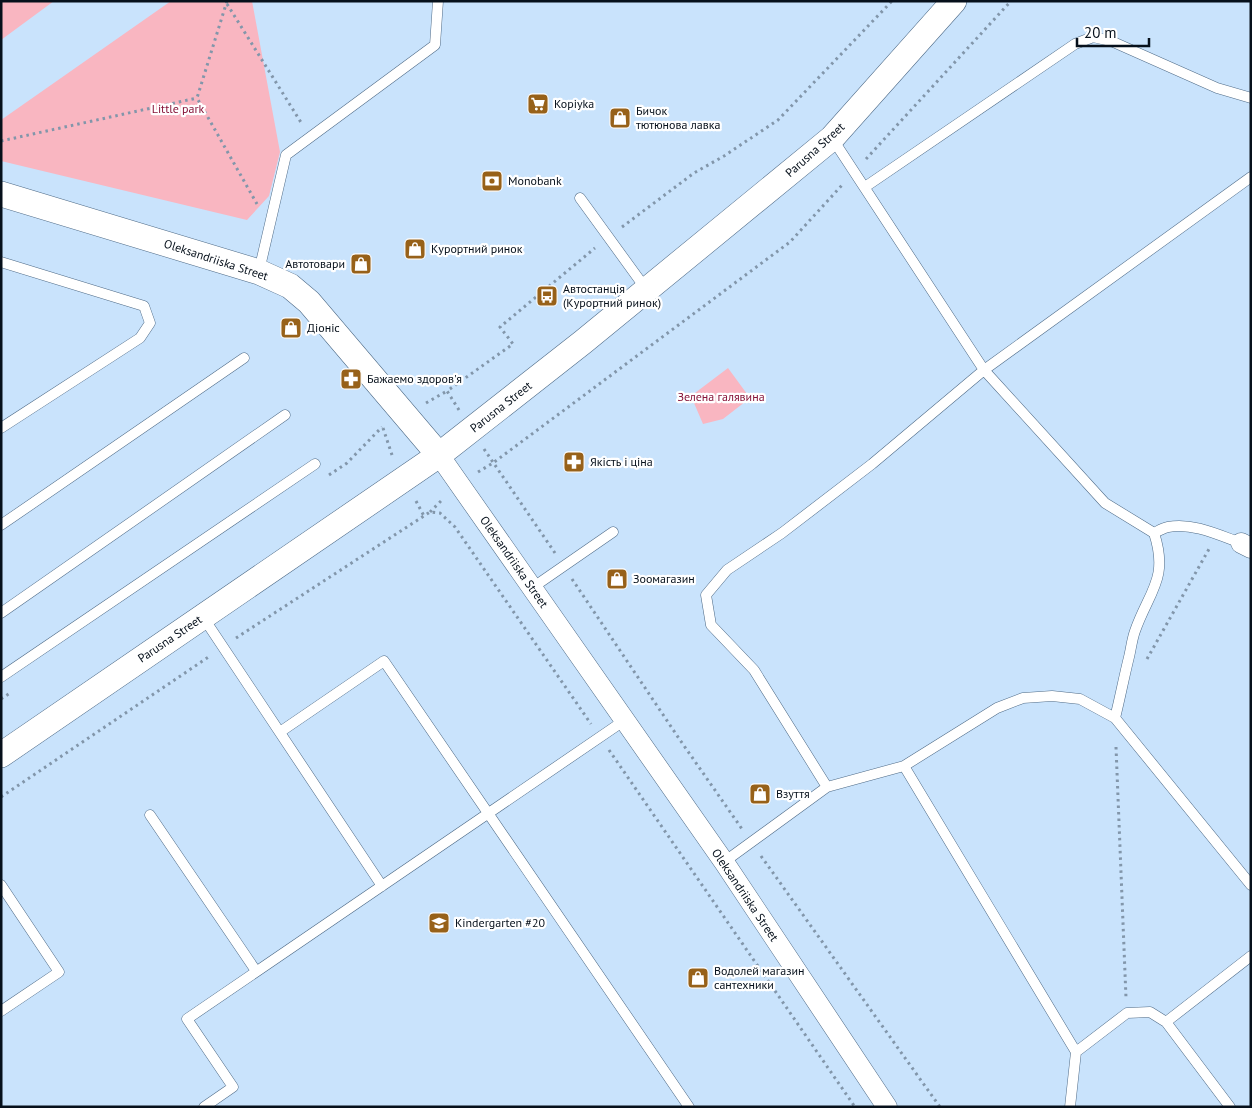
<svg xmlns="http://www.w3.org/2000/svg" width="1252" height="1108" font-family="'PT Sans',sans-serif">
  <rect width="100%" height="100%" fill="#c9e3fc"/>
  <path fill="#f9b6c1" d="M1,1H54L1,40Z
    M171,1H252L280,152L269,196L247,220L1,161V120Z
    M728,368L750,398L723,419L703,424L691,396Z"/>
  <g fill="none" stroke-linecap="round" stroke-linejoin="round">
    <g stroke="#4f6b87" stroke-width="11">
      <path id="service" d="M832,138L984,370L1251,177
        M865,187L1075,44L1093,37L1111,41L1217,88L1251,98
        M580,198L646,289
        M1,262L144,306L150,323L140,338L1,428
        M259,271L286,155L435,45L438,1
        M1,525L244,358
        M532,588L613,532
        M1,613L285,415
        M203,617L382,886
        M1,677L315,464
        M1115,718L1251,885
        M280,732L384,661L689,1107
        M904,766L1076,1052
        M827,787L754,670L711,625L706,595L727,570L782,533L872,464L984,370L1105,503L1154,533C1158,531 1163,528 1168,527C1192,522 1219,535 1241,543
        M150,815L256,971
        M724,862L827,787L904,766L997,708L1023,698L1052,696L1080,699L1115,718C1120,698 1124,677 1129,657C1131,649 1132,639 1135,631C1149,591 1169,579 1154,533
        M1,885L59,972L1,1011
        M1166,1022L1251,956
        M204,1107L233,1087L187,1019L625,720
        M1070,1107L1076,1052L1127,1013L1150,1012L1166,1022L1230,1107"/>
    </g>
    <g stroke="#4f6b87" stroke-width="21">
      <path id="minor" d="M439,455L724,862L887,1107
        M1241,543L1251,548"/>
    </g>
    <g stroke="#4f6b87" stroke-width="26">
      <path id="tertiary" d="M1,194L259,272L290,286L309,302L439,455
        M1,755L439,455L583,342L832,138L954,1"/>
    </g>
    <path stroke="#8296aa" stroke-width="3" stroke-dasharray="2.5 4" stroke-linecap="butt" d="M227,1L197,98L257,204
      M227,4L302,124
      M1,141L197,98
      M866,159L1011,1
      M622,227L694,173L724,156L778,120L892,1
      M426,403L447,391
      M459,410L447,391L513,344L500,327L595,248
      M383,428L393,458
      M484,449L555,553
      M478,472L493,463L790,242L843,184
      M329,475L347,463L382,427
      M416,501L424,516
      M430,512L443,499
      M572,579L680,740L742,829
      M236,638L430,512L440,513L455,527L591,724
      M1147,659L1209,549
      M1,699L10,693
      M1116,747L1126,998
      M609,750L855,1107
      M1,797L210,656
      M761,856L940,1107"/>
    <use href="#service" stroke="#fff" stroke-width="10"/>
    <use href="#minor" stroke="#fff" stroke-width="20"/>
    <use href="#tertiary" stroke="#fff" stroke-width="25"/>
  </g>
  <defs>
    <g id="supermarket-square" transform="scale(1.125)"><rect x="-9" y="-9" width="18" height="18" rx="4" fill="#976119" stroke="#fff"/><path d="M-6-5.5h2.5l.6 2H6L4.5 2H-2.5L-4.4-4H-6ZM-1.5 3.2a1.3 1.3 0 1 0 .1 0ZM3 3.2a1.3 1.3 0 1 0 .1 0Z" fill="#fff"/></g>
    <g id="shop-square" transform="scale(1.125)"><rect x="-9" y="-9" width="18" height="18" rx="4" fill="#976119" stroke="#fff"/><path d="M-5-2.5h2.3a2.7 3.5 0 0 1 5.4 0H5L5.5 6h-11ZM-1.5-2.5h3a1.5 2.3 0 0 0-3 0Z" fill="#fff"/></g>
    <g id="bank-square" transform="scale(1.125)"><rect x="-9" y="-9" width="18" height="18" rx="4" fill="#976119" stroke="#fff"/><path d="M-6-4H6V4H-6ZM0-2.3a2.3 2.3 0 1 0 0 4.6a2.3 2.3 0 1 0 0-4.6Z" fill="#fff"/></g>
    <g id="bus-square" transform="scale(1.125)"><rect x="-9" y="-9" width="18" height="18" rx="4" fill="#976119" stroke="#fff"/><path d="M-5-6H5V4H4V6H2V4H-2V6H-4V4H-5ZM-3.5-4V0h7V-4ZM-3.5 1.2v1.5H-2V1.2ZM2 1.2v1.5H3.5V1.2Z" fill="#fff"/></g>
    <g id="pharmacy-square" transform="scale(1.125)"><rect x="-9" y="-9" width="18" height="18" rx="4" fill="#976119" stroke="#fff"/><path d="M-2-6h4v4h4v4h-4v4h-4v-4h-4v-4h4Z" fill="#fff"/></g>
    <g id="school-square" transform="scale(1.125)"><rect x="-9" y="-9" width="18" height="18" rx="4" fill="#976119" stroke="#fff"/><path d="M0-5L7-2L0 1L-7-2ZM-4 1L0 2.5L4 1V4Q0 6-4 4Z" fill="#fff"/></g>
  </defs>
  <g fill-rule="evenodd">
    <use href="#supermarket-square" x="538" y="104"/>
    <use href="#shop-square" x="620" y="118"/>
    <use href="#bank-square" x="492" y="181"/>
    <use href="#shop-square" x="415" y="249"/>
    <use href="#shop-square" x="361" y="264"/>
    <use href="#bus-square" x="547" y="296"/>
    <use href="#shop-square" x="291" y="328"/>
    <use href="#pharmacy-square" x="351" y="379"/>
    <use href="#pharmacy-square" x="574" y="462"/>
    <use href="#shop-square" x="617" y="579"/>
    <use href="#shop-square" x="760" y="794"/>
    <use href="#school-square" x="439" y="923"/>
    <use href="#shop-square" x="698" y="978"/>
  </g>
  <g text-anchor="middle" stroke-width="4.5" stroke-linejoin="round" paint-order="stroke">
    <g font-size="12" fill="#06101b" stroke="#fff" text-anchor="start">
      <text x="554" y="108">Kopiyka</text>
      <text x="636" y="115">Бичок<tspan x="636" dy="14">тютюнова лавка</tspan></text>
      <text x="508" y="185">Monobank</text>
      <text x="431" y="253">Курортний ринок</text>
      <text x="345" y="268" text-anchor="end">Автотовари</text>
      <text x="563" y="293">Автостанція<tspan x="563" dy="14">(Курортний ринок)</tspan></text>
      <text x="307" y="332">Діоніс</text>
      <text x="367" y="383">Бажаемо здоров'я</text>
      <text x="590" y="466">Якість і ціна</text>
      <text x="633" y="583">Зоомагазин</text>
      <text x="776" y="798">Взуття</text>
      <text x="455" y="927">Kindergarten #20</text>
      <text x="714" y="975">Водолей магазин<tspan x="714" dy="14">сантехники</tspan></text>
    </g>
    <g font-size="12" fill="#861439" stroke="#fff">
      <text x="178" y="113">Little park</text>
      <text x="721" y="401">Зелена галявина</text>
    </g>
    <g font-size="12" fill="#06101b" stroke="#fff">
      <text transform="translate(815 150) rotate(-42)" y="4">Parusna Street</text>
      <text transform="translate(216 260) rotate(18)" y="4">Oleksandriiska Street</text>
      <text transform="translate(501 407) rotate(-38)" y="4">Parusna Street</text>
      <text transform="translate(514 562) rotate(55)" y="4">Oleksandriiska Street</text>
      <text transform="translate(170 639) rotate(-34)" y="4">Parusna Street</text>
      <text transform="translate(745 895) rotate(56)" y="4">Oleksandriiska Street</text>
    </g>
  </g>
  <rect width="1252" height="1108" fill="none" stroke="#06101b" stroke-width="5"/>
  <path d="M1077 38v8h72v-8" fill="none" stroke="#06101b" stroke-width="2.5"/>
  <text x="1084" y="38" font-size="15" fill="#06101b" stroke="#ffffff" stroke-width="4" paint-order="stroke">20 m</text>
</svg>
